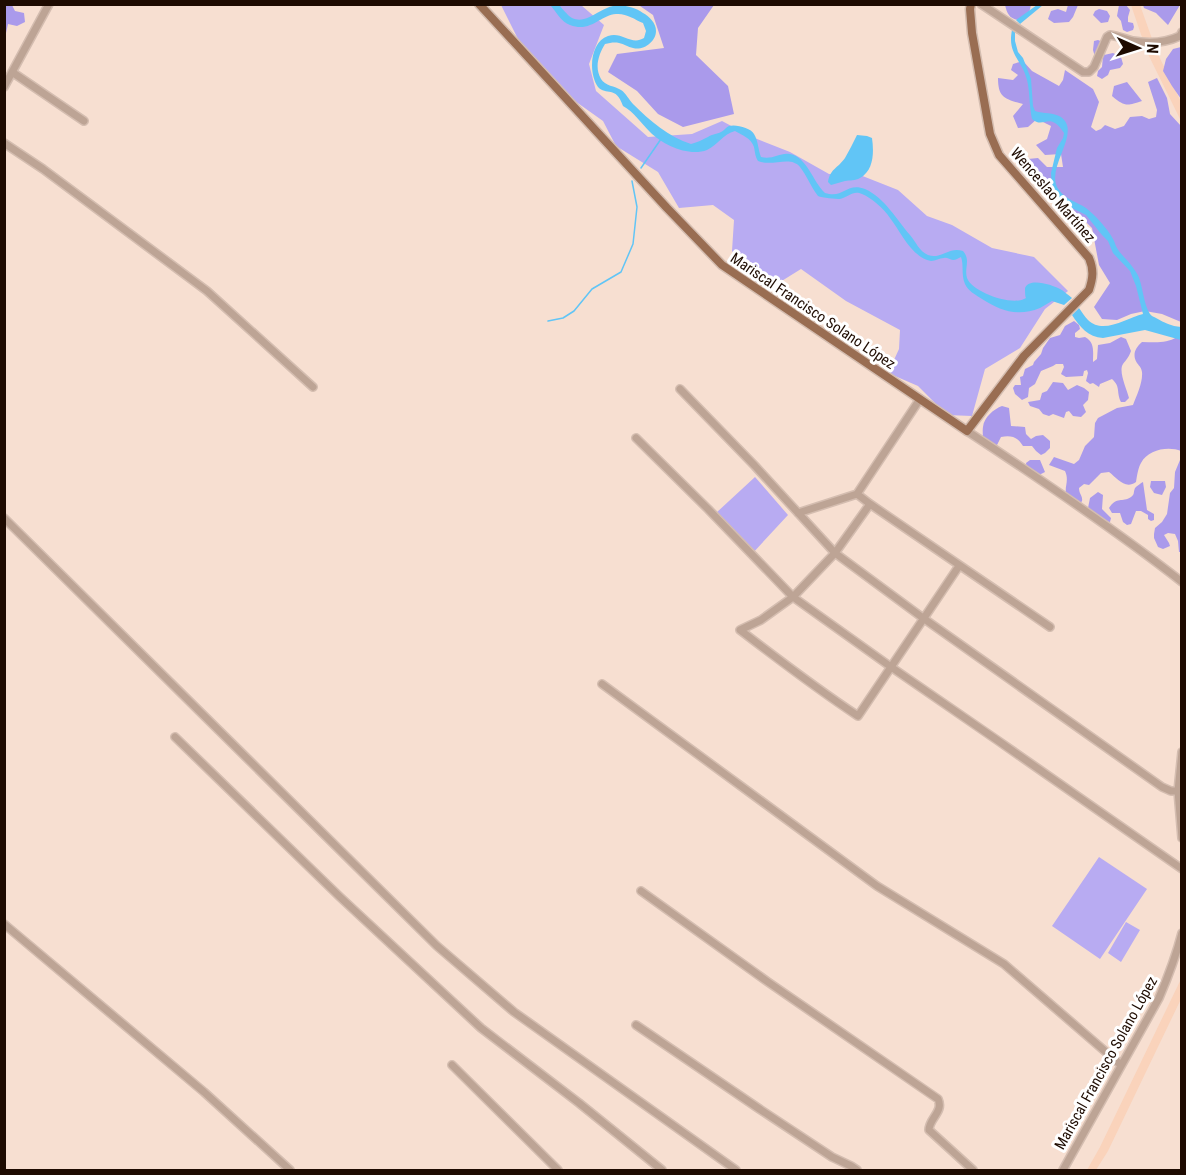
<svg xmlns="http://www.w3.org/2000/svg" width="1186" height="1175" font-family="'Roboto Condensed',sans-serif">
  <rect width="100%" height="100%" fill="#f7dfd1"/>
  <path fill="#fad3bb" d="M1131,5H1140L1156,50L1181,102V121L1147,52Z
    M1181,979V999L1108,1151L1096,1170H1087L1100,1147Z"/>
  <path fill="#b8abf2" d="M501,5H581L604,25L589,64L596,91L648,137L692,134L722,121L752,137L790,152L829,174L860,175L898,190L927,216L952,225L992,248L1034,257L1068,291L1045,309L1020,348L985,369L972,416L947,415L918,386L888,373L899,349L900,330L846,301L801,269L764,292L732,251L734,220L713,205L679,208L658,172L616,146L603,121L551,84L523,49Z
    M755,477L788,515L751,555L716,513Z
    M1099,857L1147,889L1100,959L1052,926Z
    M1126,922L1140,930L1121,962L1108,953Z"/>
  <path fill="#aa9aeb" d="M5,4L12,5L15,11L24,13L25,22L17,26L8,24L6,33L5,34Z
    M615,5H714L698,28L696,55L728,86L734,114L683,127L658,114L637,91L608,72L617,54L664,48L653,15L640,6Z
    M1005,5L1031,4V5L1029,13L1019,20C1009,19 1007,13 1005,5Z
    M1068,5H1078L1073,17L1069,22L1054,23L1048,19L1051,11L1058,9L1066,12Z
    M1119,5H1126L1130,10L1128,17V22L1133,23L1134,27L1133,30L1127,32L1123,30L1121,21L1117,16Z
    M1143,5L1144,4L1180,5L1168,25L1156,13L1144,8Z
    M1099,9L1107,11L1110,16L1108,22L1101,23L1093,15L1095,11Z
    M1098,40L1105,43L1104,55L1113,53L1121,57L1123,64L1120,68L1110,70L1108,75L1102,79L1097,76L1098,71L1102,67L1103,56L1100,58L1095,57L1093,50L1094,41Z
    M1181,47H1182L1181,99L1172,86L1163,71L1166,59L1173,49Z
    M1023,61L1032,71L1059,86L1063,80L1065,70L1093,89L1099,102L1091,127L1096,131L1101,129L1105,125L1115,129L1124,126L1130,117L1142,116L1149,119L1156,117L1157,110L1148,82L1157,78L1167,98L1170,114L1181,126V322L1162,314L1145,311L1131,314L1117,320L1102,319L1094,307L1110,283L1099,265L1092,228L1078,214H1064L1056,209L1048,187L1032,174L1028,159L1038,158L1047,167H1063L1061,154L1045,155L1036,145L1047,139L1051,126L1037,119L1028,127L1018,128L1013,116L1023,104C1005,99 998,98 998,78L1013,80L1018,75L1011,70L1013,64Z
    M1127,82L1142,101C1127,106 1125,107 1112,96L1114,86Z
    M1074,321L1079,325L1080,329L1075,333V337L1079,338L1085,337C1095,342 1093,352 1093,362L1097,359L1098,345L1110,343L1121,337L1126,339L1131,351C1129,357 1126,360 1123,364C1118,371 1127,390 1129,398L1125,402H1121C1116,392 1121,387 1112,379L1100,384L1099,387L1093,383L1090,384L1086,381L1088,373L1087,370L1084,371L1083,376L1066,377L1061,374L1064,367L1063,364H1056L1053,366L1041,371L1035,384L1029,388L1028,397L1022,400L1015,394L1013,388L1015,385H1021L1020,377L1023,376L1025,369L1033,365L1034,362L1041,354L1043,348L1050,338L1060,335L1065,326Z
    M1177,337L1181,338V451C1169,446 1148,449 1141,463C1138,468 1137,476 1136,482C1125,490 1117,478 1109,472L1101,473L1089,485L1084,484L1079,488C1079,494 1083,496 1082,501L1080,504C1055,494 1072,486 1065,471L1049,465L1054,457L1074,464L1079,460L1085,446L1094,437L1095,423L1098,418L1117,408L1133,405C1137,395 1143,382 1142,372C1141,367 1140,367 1137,363C1132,355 1135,348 1142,342C1154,342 1166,344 1177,337Z
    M1053,382L1063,383L1068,390L1077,385L1084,388L1089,392L1088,400L1083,405L1086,412L1081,417L1073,416L1069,411L1066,412L1064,418L1053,414L1049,416L1043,414L1039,409L1030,406L1028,402L1040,400L1042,393L1047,391Z
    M1002,406L1009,408L1011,426L1025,427L1026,434L1031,439L1036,436L1043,435L1050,441V448L1045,453L1041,455L1036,451L1032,446H1023C1018,437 1011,435 1001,437L996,447L989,451L983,447C984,441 982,433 983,427C984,417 994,409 1002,406Z
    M1181,459V552H1179L1178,541L1175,534L1168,533L1164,535L1169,543L1170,546L1163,549L1158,547L1154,538V534L1155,528L1162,522L1167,514L1170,493L1174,488L1175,472L1180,460Z
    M1030,460H1040L1045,472L1037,476L1028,474L1026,463Z
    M1151,481H1165L1166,487L1162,495L1154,493L1150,487Z
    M1143,482L1147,510L1154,514V520L1151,521L1148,519V515L1141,511H1136L1131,524L1127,525L1123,522L1120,513H1112L1109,508C1117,496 1122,503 1131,497C1135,494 1133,493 1135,488C1137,486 1141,483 1143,482Z
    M1098,492L1103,495L1102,509L1111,518L1110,522L1102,521L1090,517L1088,508L1090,498Z"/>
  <path fill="#61c5f6" d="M550,5H559C562,8 567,15 572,18C585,24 596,12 607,8C618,3 633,6 643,13C649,16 656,23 656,31C656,42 643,51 633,48C628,47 624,44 619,43C614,42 610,43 605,44C599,54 594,67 601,79C605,86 615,86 621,90C626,93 629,100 633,104C650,121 669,137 691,144C698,142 702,140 708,137C712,134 717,134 721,132C725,130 725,128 729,126C736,124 751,128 754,134C758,140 758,149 761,157C773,160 780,152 790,154C807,157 813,182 825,193C844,199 846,182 865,189C885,198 896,219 910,235C916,242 919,251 928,255C941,260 949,246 963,251C971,260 964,268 967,278C972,292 1013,307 1026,298C1025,297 1025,289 1025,288C1029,277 1053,285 1060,289C1064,291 1068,295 1072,298L1064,305L1052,301C1048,303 1044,306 1040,308C1018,317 1001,311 982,299C976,295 968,291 965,284C961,275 964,265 961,257C958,258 956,260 953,260C950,260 947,257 944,258C939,258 936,261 931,261C911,257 901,232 890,218C884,209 872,198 862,194C853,190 849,197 840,199C836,199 822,198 818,196C811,187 807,176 800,167C791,155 772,167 758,161C755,156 755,152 754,147C751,138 742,135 735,131C723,134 718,145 707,150C689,157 663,145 650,132C641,123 634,112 623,106C616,85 606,96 598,87C588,73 590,42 608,36C622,31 631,46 644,38L646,31L643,23C634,19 626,13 616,14C600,15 591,33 570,25C561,22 556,11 550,5Z
    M1037,5H1043L1020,24L1016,20Z
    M1012,30L1015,31V41L1018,52L1023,58L1031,79L1033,106L1035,111C1044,114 1053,112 1061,117C1083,133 1043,169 1059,190C1065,199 1077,202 1086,208C1094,214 1108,229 1113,239C1115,242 1115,245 1117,248C1120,254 1127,259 1131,265C1135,270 1139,276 1140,281C1143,290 1145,310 1152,316C1153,317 1155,317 1156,318C1165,323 1171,326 1181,327V340L1145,330L1103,338C1088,337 1080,327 1072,315L1079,308C1082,312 1085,317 1088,320C1103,335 1127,318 1143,314L1136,286L1130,271L1113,253L1108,241L1102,235L1086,215L1060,202L1052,189L1051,173L1057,148L1063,138L1064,133C1049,110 1044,130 1032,119C1029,106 1030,92 1027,80C1022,59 1007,55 1012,30Z
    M857,135L867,136L872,138C874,152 874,170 860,178C855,181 850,180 845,181C840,182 836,184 831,185L828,182C830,169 838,168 845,158C849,151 853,143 857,135Z"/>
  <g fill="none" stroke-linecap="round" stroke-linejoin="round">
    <path stroke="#61c5f6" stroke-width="1.5" d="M641,168L661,139
      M548,321L563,318L574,311L592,289L621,272L633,244L637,207L632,181"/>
    <g stroke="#d4bdb0" stroke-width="10">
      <path id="minor" d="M981,4L1083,72H1089L1094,67L1107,37L1110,35C1118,36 1125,39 1133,41C1150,44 1165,43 1180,36L1182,32
        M12,72L84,121
        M4,87L49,4
        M4,143L43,169L207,291L313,387
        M680,389L755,466L835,553L923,618L1162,787L1171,791H1178
        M967,431C1040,479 1113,528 1182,582
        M636,438L708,509L793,597L891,667L997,740L1182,869
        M857,494L870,504L1050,627
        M870,504L835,553L793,597L761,620L740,630C779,660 817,689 858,716L959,566
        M798,513L857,494L920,399
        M4,518L437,946L514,1012L736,1170
        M602,684L877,886L1004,964L1121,1065
        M175,737L340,897L481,1028L579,1103L662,1170
        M1182,752L1178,791L1182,838
        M641,891L768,982L938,1099C944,1112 929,1118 929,1130L973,1170
        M4,924L204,1092L290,1170
        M636,1025L758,1108L832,1157L851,1166L857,1170
        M452,1065L558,1170
        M1063,1170L1159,998C1168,977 1176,956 1182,933"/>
    </g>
    <g stroke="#d4bdb0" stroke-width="11">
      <path id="major" d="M479,4L667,208L722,265L967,431L1024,356L1089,290C1093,278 1094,270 1089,258L999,155L990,134L972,33L970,9L971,4"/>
    </g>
    <use href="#minor" stroke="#bda495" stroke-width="7"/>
    <use href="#major" stroke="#996d52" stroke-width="8"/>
  </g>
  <g text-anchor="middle" stroke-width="6" stroke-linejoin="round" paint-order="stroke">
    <g font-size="15" fill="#1e0b01" stroke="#fff">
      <text transform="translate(1053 195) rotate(49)" y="5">Wenceslao Martínez</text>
      <text transform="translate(813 311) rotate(34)" y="5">Mariscal Francisco Solano López</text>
      <text transform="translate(1106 1063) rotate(-61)" y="5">Mariscal Francisco Solano López</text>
    </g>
  </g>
  <rect width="1186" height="1175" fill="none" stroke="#1e0b01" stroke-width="12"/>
  <g transform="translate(1138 48) rotate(93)" stroke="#ffffff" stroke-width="4.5" paint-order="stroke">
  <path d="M0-4.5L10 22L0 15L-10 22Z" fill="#1e0b01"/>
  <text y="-9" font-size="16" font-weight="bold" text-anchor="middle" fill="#1e0b01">N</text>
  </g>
</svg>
